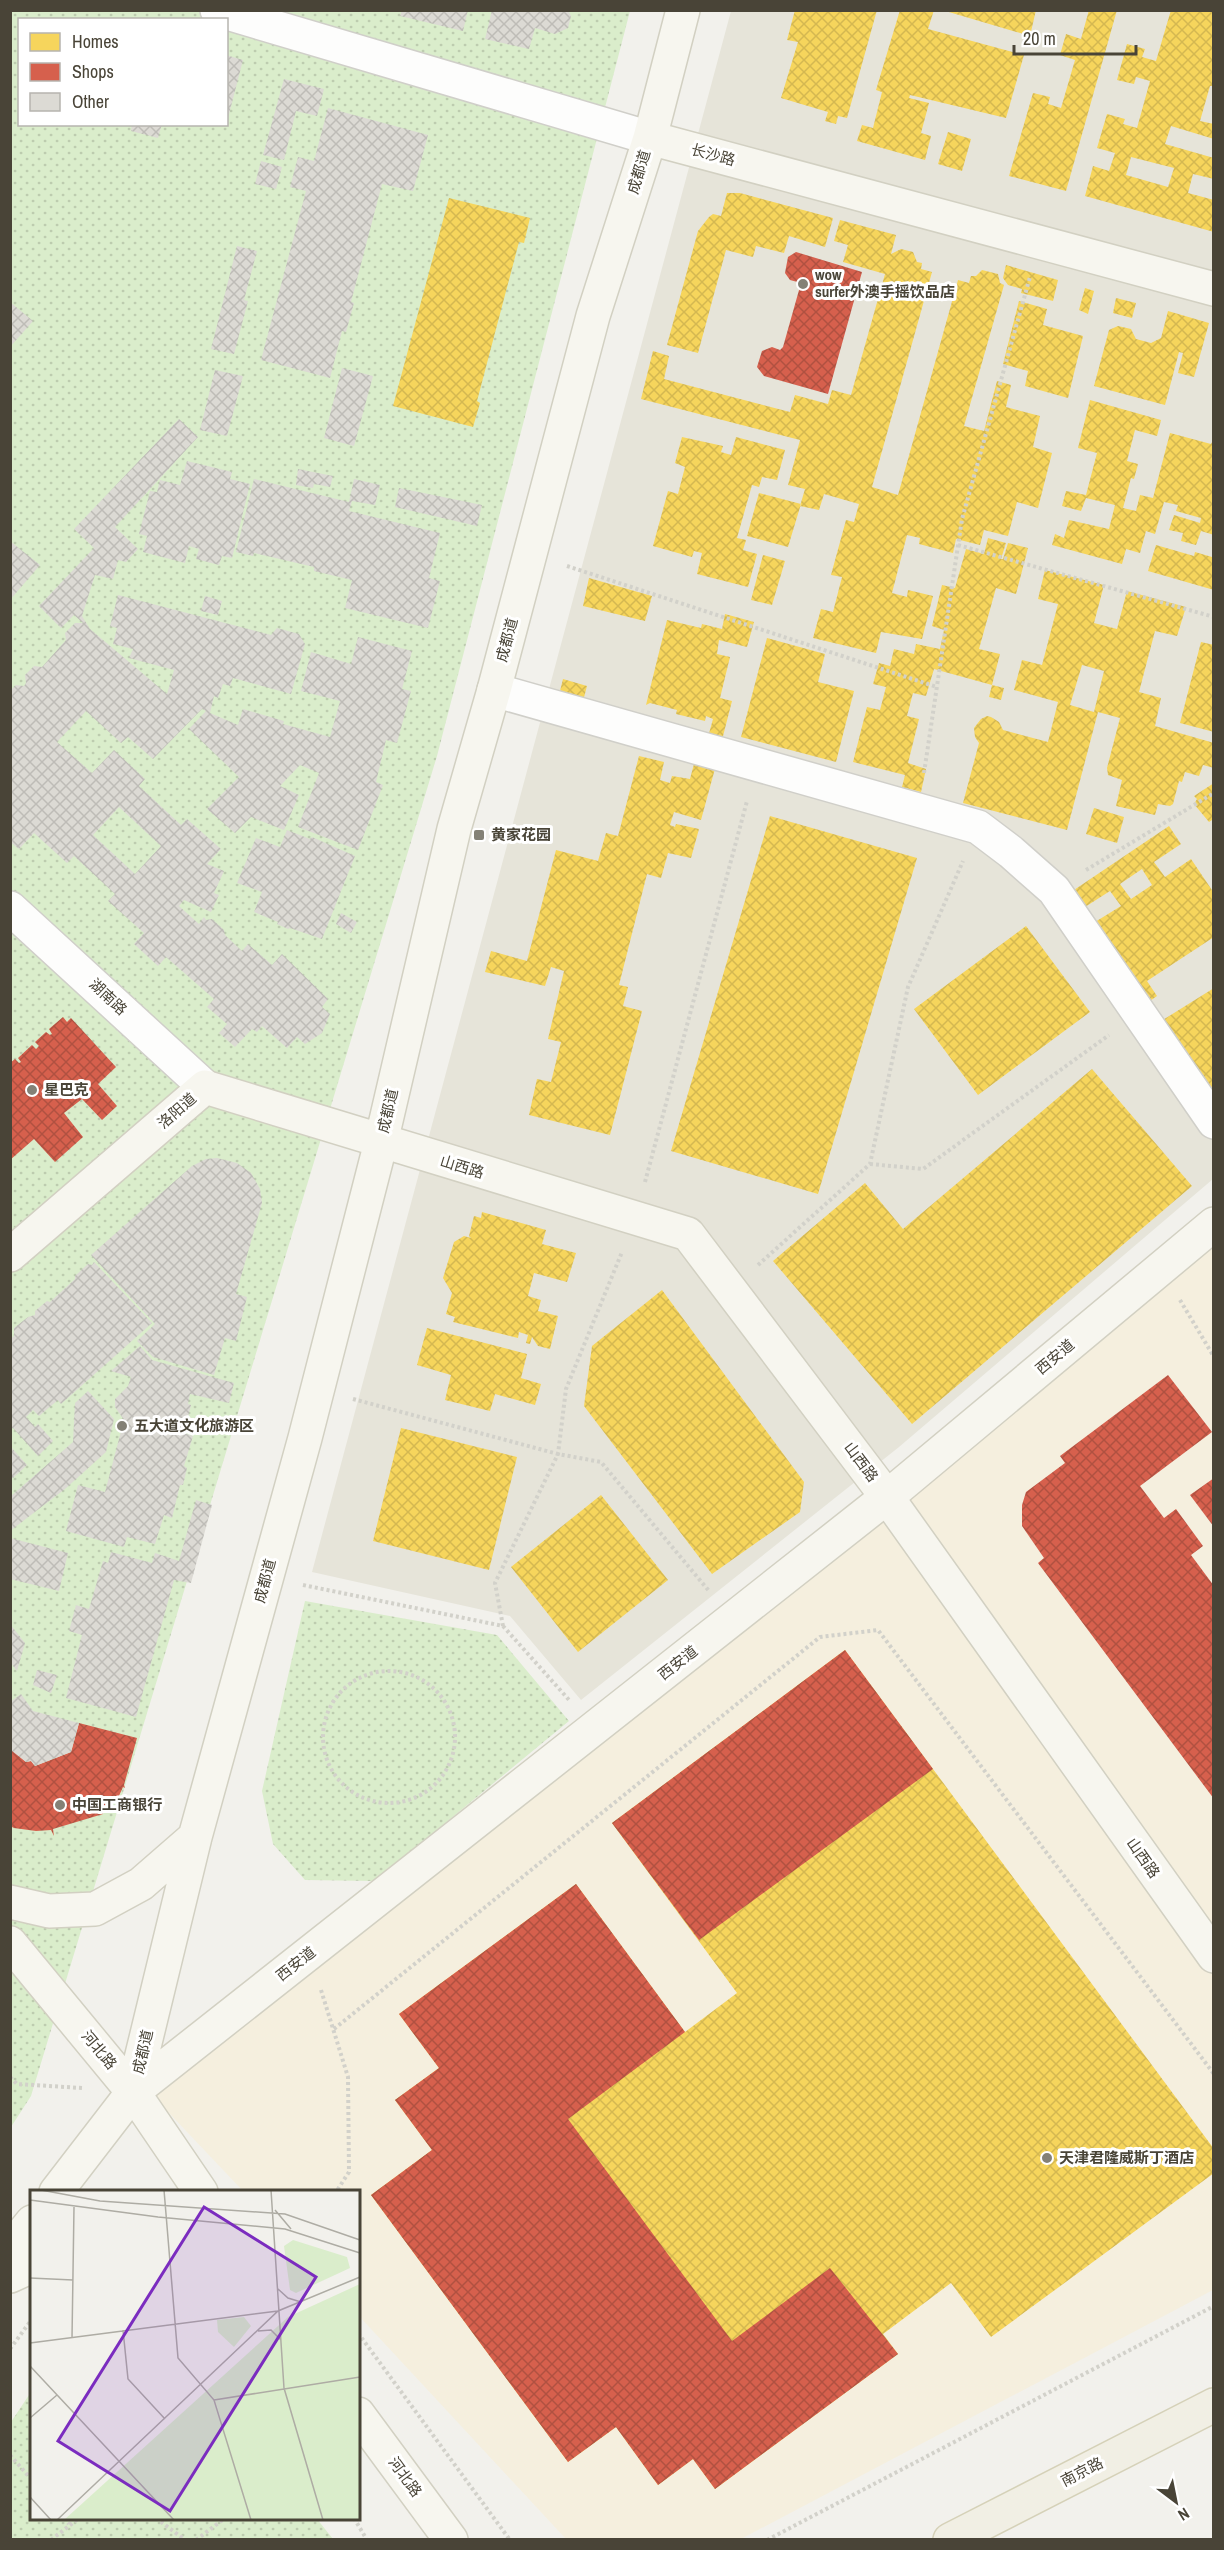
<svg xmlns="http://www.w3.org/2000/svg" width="1224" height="2550" font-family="'Archivo Narrow','Noto Sans SC',sans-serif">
  <defs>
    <pattern id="park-dots" width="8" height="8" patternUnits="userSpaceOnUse" patternTransform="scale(1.5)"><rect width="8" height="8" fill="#daedcb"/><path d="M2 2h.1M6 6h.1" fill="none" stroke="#bdccaf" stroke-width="1.8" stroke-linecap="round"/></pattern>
    <pattern id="homes-cross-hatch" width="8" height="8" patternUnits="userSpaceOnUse" patternTransform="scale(1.5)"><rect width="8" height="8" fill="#f6d55c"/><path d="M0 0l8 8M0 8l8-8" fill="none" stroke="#d4b851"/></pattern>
    <pattern id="shops-cross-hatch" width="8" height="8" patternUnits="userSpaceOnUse" patternTransform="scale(1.5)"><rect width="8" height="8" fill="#d6604d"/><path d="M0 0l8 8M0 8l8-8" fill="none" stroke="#b05141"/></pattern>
    <pattern id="building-cross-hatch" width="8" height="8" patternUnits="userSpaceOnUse" patternTransform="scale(1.5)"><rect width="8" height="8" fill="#dcdad4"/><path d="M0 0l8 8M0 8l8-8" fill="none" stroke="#bebcb7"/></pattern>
  </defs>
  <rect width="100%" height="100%" fill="#f2f1ec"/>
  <path fill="#e6e4d9" d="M731,11H1213V1179L899,1447L581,1700L510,1616L312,1572Z"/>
  <path fill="#f5efde" d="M1213,1248V2290L741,2539H566L359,2316L358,2192L243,2191L152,2095Z"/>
  <path fill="url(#park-dots)" fill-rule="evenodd" d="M11,11H630L437,756L31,2096L11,2127ZM20,20H226V124H20Z
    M305,1601L497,1635L569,1721L375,1881L305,1880L273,1844L262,1791Z
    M31,2392L32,2518L317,2519L333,2539H11V2422Z"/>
  <path fill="url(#homes-cross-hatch)" fill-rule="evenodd" d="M795,10H877L847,118L838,116L836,124L825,121L828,112L781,98L798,42L787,40Z
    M900,10H934L928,29L1024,55L1006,118L910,95L909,98L929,103L921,133L931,136L925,160L857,141L862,125L873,128L882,92L876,90Z
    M942,10H1036L1030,36Z
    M1089,10H1117L1066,191L1009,176L1033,93L1050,97L1048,104L1061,108L1075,60L1060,55L1066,34L1081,39Z
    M1171,10H1214V86H1210L1200,121L1214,124V139L1171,126L1165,144L1214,158V179L1193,174L1188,193L1214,200V232L1085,196L1093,166L1109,171L1115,153L1097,148L1107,114L1125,119L1123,124L1137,128L1150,81L1136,77L1134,84L1117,80L1127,44L1145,49L1142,57L1156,61ZM1131,157L1174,168L1168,187L1126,175Z
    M948,132L971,139L962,171L938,164Z
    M727,193H740L833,218L825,247L789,236L784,253L756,246L753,257L726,250L698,353L667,345L698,231L709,217L713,214L721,216Z
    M449,198L530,218L524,243L519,242L477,401L480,403L473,427L393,406Z
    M840,220L896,235L891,254L901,249L913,252L917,262L922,263L921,269L932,272L872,487L898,495L958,280L969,283L971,276H976L982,270L998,274L1000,283L1004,285L964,426L984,431L997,381L1011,385L1006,407L1040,416L1033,447L1052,453L1038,508L1017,502L1008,536L984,530L980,545L956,539L953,553L919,544L920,538L907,535L892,593L907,597L908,590L933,596L922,639L881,632L876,653L813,638L821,609L833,612L842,577L831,575L846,520L854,522L859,504L824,494L819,510L800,506L805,489L788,485L800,440L641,399L653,351L669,356L664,379L790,412L795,395L828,404L832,390L851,395L885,274L843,262L848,245L834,241Z
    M1006,265L1058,280L1053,301L1021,293L1022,289L1008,285L1003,278Z
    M1085,288L1094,291L1088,314L1079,310Z
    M1116,298L1136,303L1132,318L1113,313Z
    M1019,301L1047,309L1043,325L1083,336L1068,398L1025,386L1028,371L1003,364Z
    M1168,311L1209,323L1194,377L1178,373L1183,353L1179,352L1165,405L1094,386L1109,330L1118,326L1131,329L1136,339L1151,343L1161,338Z
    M1090,400L1161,420L1157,436L1135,430L1127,461L1138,464L1134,479L1131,478L1123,508L1136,511L1140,495L1153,498L1170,433L1211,444L1214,438V535L1201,531L1196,545L1181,541L1183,533L1169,530L1174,515L1200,523L1201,518L1176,511L1178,505L1164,502L1155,534L1146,531L1140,553L1126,549L1122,564L1052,545L1055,534L1064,538L1069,520L1109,529L1115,505L1086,498L1081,511L1062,506L1066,491L1086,495L1097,453L1078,448Z
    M682,437L723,446L721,452L731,455L736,437L785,450L777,480L762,477L759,487L752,485L737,538L746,540L743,550L757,554L748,587L697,574L702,553L694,551L692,557L653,546L668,491L678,494L685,467L675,463Z
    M759,493L801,504L788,547L747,536Z
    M988,538L1006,543L1001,559H1003L1008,543L1028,548L1016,594L996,588L979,649L1000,654L992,685L1004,688L1001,700L989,697L992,685L934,669L926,696L913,693L907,716L919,719L908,763L926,769L921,792L902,787L905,775L853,762L867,707L880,710L886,687L873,684L879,663L890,666L894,649L914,654L916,644L940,649L944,630L932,626L942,585L955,588L966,549L984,554Z
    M1156,545L1194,556L1195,552L1212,557L1214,590L1148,571Z
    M763,555L785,561L772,605L751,600Z
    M1045,570L1104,585L1094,623L1117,629L1127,591L1186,607L1177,636L1155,631L1139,692L1161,698L1155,726L1214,743V768L1203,765L1199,776L1185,772L1182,782L1179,781L1173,804L1170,806L1158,804L1155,815L1116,806L1122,780L1108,775L1107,768L1120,718L1098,712L1067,830L963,803L979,743L975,737L974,728L981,719L987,716L991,717L999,722L1003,730L1048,742L1058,702L1014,690L1022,660L1042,665L1058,604L1038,599ZM1082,665L1104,671L1094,712L1070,705Z
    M589,578L652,596L645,621L583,606Z
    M725,614L754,622L747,647L719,640L717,654L730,657L720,698L732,701L722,740L708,737L713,719L706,716L705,721L676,714L677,710L650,703L646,705L667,620L701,628L702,624L722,629Z
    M767,638L825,654L818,682L854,691L836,762L741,737Z
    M1201,642L1214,645V732L1180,723Z
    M563,679L587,686L582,705L558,699Z
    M639,756L664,762L660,780L670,783L672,776L690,779L695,760L716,765L701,820L674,812L670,825L675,827L676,824L699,829L691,858L668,853L661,878L647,874L619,985L628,987L623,1006L642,1011L610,1135L529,1115L537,1079L551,1082L561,1042L548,1039L564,971L551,967L545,986L485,972L491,951L527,961L556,850L598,861L606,833L618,836Z
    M1214,783V822L1212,820L1209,822L1194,804L1197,799L1194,796Z
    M1094,808L1124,817L1117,843L1086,834Z
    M770,816L917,858L818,1194L671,1151Z
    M1169,826L1181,844L1154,862L1165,877L1191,859L1214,893V937L1147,981L1157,996L1147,1003L1095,922L1121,906L1110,891L1085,907L1074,890ZM1142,869L1152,885L1131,899L1120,884Z
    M1026,926L1090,1012L978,1095L914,1009Z
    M1214,988V1107L1158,1023Z
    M1092,1069L1192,1186L912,1424L773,1261L865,1183L903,1229Z
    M482,1212L546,1230L542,1244L576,1253L567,1282L534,1273L528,1296L541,1300L538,1311L558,1316L550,1349L538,1346L532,1337L530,1344L526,1343L528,1335L519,1332L518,1338L453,1322L455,1317L446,1314L452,1293L443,1278L454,1242L464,1236L471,1238L469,1236L474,1216L481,1218Z
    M662,1290L804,1482L800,1512L712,1574L584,1406L592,1346Z
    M427,1328L527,1354L521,1378L541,1384L535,1405L495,1394L490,1411L445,1400L451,1375L417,1365Z
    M401,1428L517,1457L489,1570L373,1541Z
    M601,1495L668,1580L578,1652L511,1567Z
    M845,1650L1214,2149V2173L991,2337L951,2283L883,2334L898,2354L715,2489L693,2459L658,2485L616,2427L568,2462L371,2195L432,2150L395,2100L439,2068L399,2014L576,1884L685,2032L737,1993L612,1823Z"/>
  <path fill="url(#shops-cross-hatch)" d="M796,252L862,272L828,394L764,376L757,367L762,351L772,347L780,350L783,347L801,283L790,280L785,273L788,257Z
    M63,1017L67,1022L71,1018L116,1067L98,1084L117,1106L102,1120L82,1099L64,1113L83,1137L55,1162L34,1139L10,1160V1063L15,1059L19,1063L21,1062L18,1058L32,1045L36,1049L39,1046L35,1042L46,1032L50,1035L52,1034L49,1029Z
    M1168,1375L1212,1432L1140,1486L1164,1518L1176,1509L1203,1546L1191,1555L1214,1586V1799L1038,1563L1044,1558L1022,1526V1505L1026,1492L1065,1463L1060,1456Z
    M1214,1478V1527L1190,1495Z
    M845,1650L933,1769L699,1940L612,1823Z
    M79,1723L137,1738L124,1785L125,1788L123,1787L118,1798L102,1812L103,1814L53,1829L54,1836L51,1830L36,1831L14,1828L10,1826V1748L26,1762L31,1761L35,1766L71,1752Z
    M576,1884L685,2032L568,2119L732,2341L830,2268L898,2354L715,2489L693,2459L658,2485L616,2427L568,2462L371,2195L432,2150L395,2100L439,2068L399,2014Z"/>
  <path fill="url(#building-cross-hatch)" fill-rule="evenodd" d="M402,10H468L463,31L400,16Z
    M492,10H568L571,16L568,28L555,34L535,28L529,49L485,39Z
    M226,55L243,60L227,122H226Z
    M284,79L324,89L317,116L296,111L284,160L263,155Z
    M328,108L428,135L413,191L382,184L351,302L354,303L346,332L342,331L330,378L261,360L306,191L290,187L298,157L314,161Z
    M132,124H162L158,138L131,131Z
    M261,161L282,167L276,189L255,184Z
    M237,246L257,251L244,300L248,301L234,354L211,349Z
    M10,302L33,321L10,347Z
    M342,368L373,376L354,446L324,438Z
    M215,370L243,376L227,436L200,430Z
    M179,419L198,437L115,527L138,549L126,562L118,560L113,579L95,575L82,616L90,629L167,694L174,670L129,658L133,649L113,644L117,628L110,626L118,595L271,635L277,628L299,634L305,644L291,694L233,678L230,686L223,684L218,698L214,696L210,713L238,725L243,709L284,721L283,724L330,737L340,701L301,691L311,652L351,664L358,637L412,651L402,689L411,691L397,743L386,740L376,782L383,785L358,850L298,827L319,773L300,765L280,786L299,795L284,830L251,817L235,833L207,809L239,777L189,729L206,711L202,709L153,759L128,737L121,743L86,711L57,742L92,773L114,750L145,779L139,786L181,825L187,819L221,849L207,864L224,871L214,893L219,895L211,912L184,900L179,906L199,924L204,917L206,920L212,919L224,930L225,935L242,951L248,944L272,965L282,954L328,999L322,1007L330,1014L322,1033L305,1044L297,1037L287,1048L262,1026L257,1032L252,1029L235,1047L219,1033L227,1024L207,1007L214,999L166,957L158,966L134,944L144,933L108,901L115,894L74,856L67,863L34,833L19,849L10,842V691L16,685L24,686L26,683L25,675L34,666L42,667L66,640L65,633L75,623H83L74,615L61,628L39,606L94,548L74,529ZM119,807L161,846L135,874L93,835Z
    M187,461L232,472L230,479L250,484L232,558L222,556L219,565L196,559L199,549L189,546L185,563L143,552L147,536L139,534L150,491L157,492L160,480L180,485Z
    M298,469L333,476L330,487L314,484L313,488L296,485Z
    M254,479L349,502L354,479L380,485L375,505L352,501L349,511L440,533L429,578L440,581L428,628L345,608L352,580L314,571V567L254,553L253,556L236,552Z
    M399,488L482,505L477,526L395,507Z
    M10,541L40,565L10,600Z
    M205,596L222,601L218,615L201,611Z
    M287,830L310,839L312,837L355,856L322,939L290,928L288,929L277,924L278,922L254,912L262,892L237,883L256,838L280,847Z
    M341,913L357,922L351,933L336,924Z
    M217,1158L237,1163L251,1173L260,1189L262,1203L236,1294L247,1297L236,1341L225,1338L214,1375L153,1357L137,1341L155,1324L91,1255L192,1166L206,1159Z
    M94,1262L152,1323L61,1404L58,1400L39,1416L33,1410L26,1417L35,1427L38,1424L53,1441L38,1456L13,1428L10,1430V1339L14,1336V1328L28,1317L35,1315V1311L47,1301L50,1302L75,1279V1276L88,1264L92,1265Z
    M140,1346L152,1360L234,1383L229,1403L190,1394L188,1404L191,1405L184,1433L193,1436L184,1466L187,1468L183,1485H180L172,1518L164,1515L155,1544L127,1537L124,1547L66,1531L78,1485L105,1492L124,1420L115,1407V1399L128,1386L131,1377L111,1371Z
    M88,1391L114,1419L106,1452L65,1489L10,1531V1497L73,1442L75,1403Z
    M10,1446L27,1465L13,1478H10Z
    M196,1500L212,1505L191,1583L174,1580L136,1717L66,1698L82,1635L69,1631L76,1605L89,1609L103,1561L108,1563L111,1552L152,1563L155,1553L179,1561Z
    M10,1538L68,1553L59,1591L10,1579Z
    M10,1624L25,1643L17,1671L10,1662Z
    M37,1670L57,1675L51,1693L33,1685Z
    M21,1694L33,1711L79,1723L71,1752L35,1766L31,1761L26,1762L12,1751L10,1702Z"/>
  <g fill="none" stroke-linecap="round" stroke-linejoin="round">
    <g stroke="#d0cfc9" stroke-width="36">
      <path id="street" d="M217,10L650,138
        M494,690L978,827L1011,852L1054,890L1214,1122
        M10,908L205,1087"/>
    </g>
    <g stroke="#d2d0c2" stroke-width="36">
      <path id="secondary" d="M650,138L1214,289
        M10,1255L205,1087L688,1234L887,1497L1214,1956
        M10,1902L49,1911L95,1909L141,1884L195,1837
        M10,1943L133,2092L201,2192
        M133,2092L887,1497L1214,1224
        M56,2192L133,2092L195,1837L305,1438L381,1142L454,829L494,690L593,316L650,138L683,10
        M10,2249L32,2222
        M10,2276L32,2266
        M358,2414L451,2540"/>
    </g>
    <g stroke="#d5d1b8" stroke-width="36">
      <path id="primary" d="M950,2540L1214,2405"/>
    </g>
    <path stroke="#d2d1ca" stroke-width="4" stroke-dasharray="3 3" stroke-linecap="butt" d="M958,545L1214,617
      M567,566L937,687
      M924,773L962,519L1030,277
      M1086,870L1214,793
      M870,1164L923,1169L1109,1035
      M645,1182L747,801
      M758,1265L870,1164L908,987L963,861
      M1180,1300L1214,1357
      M353,1399L558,1454L601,1462L709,1591
      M303,1585L503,1626L570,1701
      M503,1626L495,1583L558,1454L566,1389L622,1252
      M323 1737a66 66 0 1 1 132 0a66 66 0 1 1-132 0Z
      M321,1990L348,2077L349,2172L336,2192
      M334,2029L820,1637L878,1630L1214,2074
      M10,2077L17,2084L82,2088
      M358,2333L510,2540
      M10,2349L32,2319
      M10,2455L32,2480
      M64,2518L69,2524
      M156,2518L185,2540
      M354,2518L367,2540
      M51,2540L79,2518
      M196,2540L225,2518
      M767,2540L1214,2306"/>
    <use href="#street" stroke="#fdfdfc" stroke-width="33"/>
    <use href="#secondary" stroke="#f7f6ef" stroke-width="33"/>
    <use href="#primary" stroke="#f1efe4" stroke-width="33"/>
  </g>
  <g fill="#848176" stroke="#fff" stroke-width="2">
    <circle cx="803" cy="284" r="6"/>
    <rect x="473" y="829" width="12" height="12" rx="3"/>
    <circle cx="32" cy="1090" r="6"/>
    <circle cx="122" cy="1426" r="6"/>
    <circle cx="60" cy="1805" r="6"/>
    <circle cx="1047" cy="2158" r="6"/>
  </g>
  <g text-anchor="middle" stroke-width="6" stroke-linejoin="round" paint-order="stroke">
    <g font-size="15" fill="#494437" stroke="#fff">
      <text transform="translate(713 155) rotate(15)" y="5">长沙路</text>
      <text transform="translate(639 172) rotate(-73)" y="5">成都道</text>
      <text transform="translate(507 640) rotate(-75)" y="5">成都道</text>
      <text transform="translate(108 997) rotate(43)" y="5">湖南路</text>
      <text transform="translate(177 1111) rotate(-41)" y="5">洛阳道</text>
      <text transform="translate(388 1111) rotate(-77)" y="5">成都道</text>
      <text transform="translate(462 1167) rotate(17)" y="5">山西路</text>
      <text transform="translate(1055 1357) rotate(-40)" y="5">西安道</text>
      <text transform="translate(861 1462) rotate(53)" y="5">山西路</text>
      <text transform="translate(265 1581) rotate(-75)" y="5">成都道</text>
      <text transform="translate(678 1663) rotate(-38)" y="5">西安道</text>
      <text transform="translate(1143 1858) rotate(55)" y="5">山西路</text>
      <text transform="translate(296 1964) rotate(-38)" y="5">西安道</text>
      <text transform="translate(99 2050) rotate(50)" y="5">河北路</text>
      <text transform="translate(143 2052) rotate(-77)" y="5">成都道</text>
      <text transform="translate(1082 2472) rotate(-27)" y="5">南京路</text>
      <text transform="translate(405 2477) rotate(54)" y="5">河北路</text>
    </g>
    <g font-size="15" font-weight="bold" fill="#494437" stroke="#fff" text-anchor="start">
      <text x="815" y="280">wow<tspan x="815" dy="17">surfer外澳手摇饮品店</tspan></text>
      <text x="491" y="840">黄家花园</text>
      <text x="44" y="1095">星巴克</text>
      <text x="134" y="1431">五大道文化旅游区</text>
      <text x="72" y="1810">中国工商银行</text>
      <text x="1059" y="2163">天津君隆威斯丁酒店</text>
    </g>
  </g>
  <g transform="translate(30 2190)">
    <rect width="330" height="330" fill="#f2f1ec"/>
    <path d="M263,50L317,67L320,78L266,103L260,100L254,56ZM330,94V330H34L258,127ZM214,127L221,136L204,157L188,142L187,130Z" fill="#daedcb"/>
    <path fill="none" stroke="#aeaca4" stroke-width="1.5" d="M11,0L70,11L255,24L330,50M134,0L148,168L184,210L221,330M241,0L254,198L293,330M0,10L128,27L255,39L330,63M245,20L261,39M0,88L43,90M248,99L258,108L271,112M93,140L98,189L135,229M228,141L241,140L251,150M42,148L44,17M0,153L248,121M0,176L144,330M184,210L330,187M0,228L27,205M0,307L21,330M27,330L248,121L330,87"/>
    <path fill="#7b2cbf" fill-opacity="0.15" stroke="#7b2cbf" stroke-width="3" d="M174,17L286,87L140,321L28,251Z"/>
    <rect width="330" height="330" fill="none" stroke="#494437" stroke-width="3"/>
  </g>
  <rect width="1224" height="2550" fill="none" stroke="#494437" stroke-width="24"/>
  <rect x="18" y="18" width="210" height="108" fill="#ffffff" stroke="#b6b4af" stroke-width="1.5"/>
  <rect x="30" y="33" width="30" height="18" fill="#f6d55c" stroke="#b6b4af" stroke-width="1.5"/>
  <text x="72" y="48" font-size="18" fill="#494437">Homes</text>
  <rect x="30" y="63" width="30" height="18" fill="#d6604d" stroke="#b6b4af" stroke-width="1.5"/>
  <text x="72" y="78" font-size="18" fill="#494437">Shops</text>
  <rect x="30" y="93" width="30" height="18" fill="#dcdad4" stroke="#b6b4af" stroke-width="1.5"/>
  <text x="72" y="108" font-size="18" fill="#494437">Other</text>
  <g transform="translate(1176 2502) rotate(148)" stroke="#ffffff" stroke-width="4.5" paint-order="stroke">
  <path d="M0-4.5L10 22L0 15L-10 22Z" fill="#494437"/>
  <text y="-9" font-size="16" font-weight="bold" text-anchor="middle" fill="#494437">N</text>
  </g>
  <path d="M1014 45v9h122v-9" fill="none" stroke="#494437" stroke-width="3"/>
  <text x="1023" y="45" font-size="18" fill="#494437" stroke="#ffffff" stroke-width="4.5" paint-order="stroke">20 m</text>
</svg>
